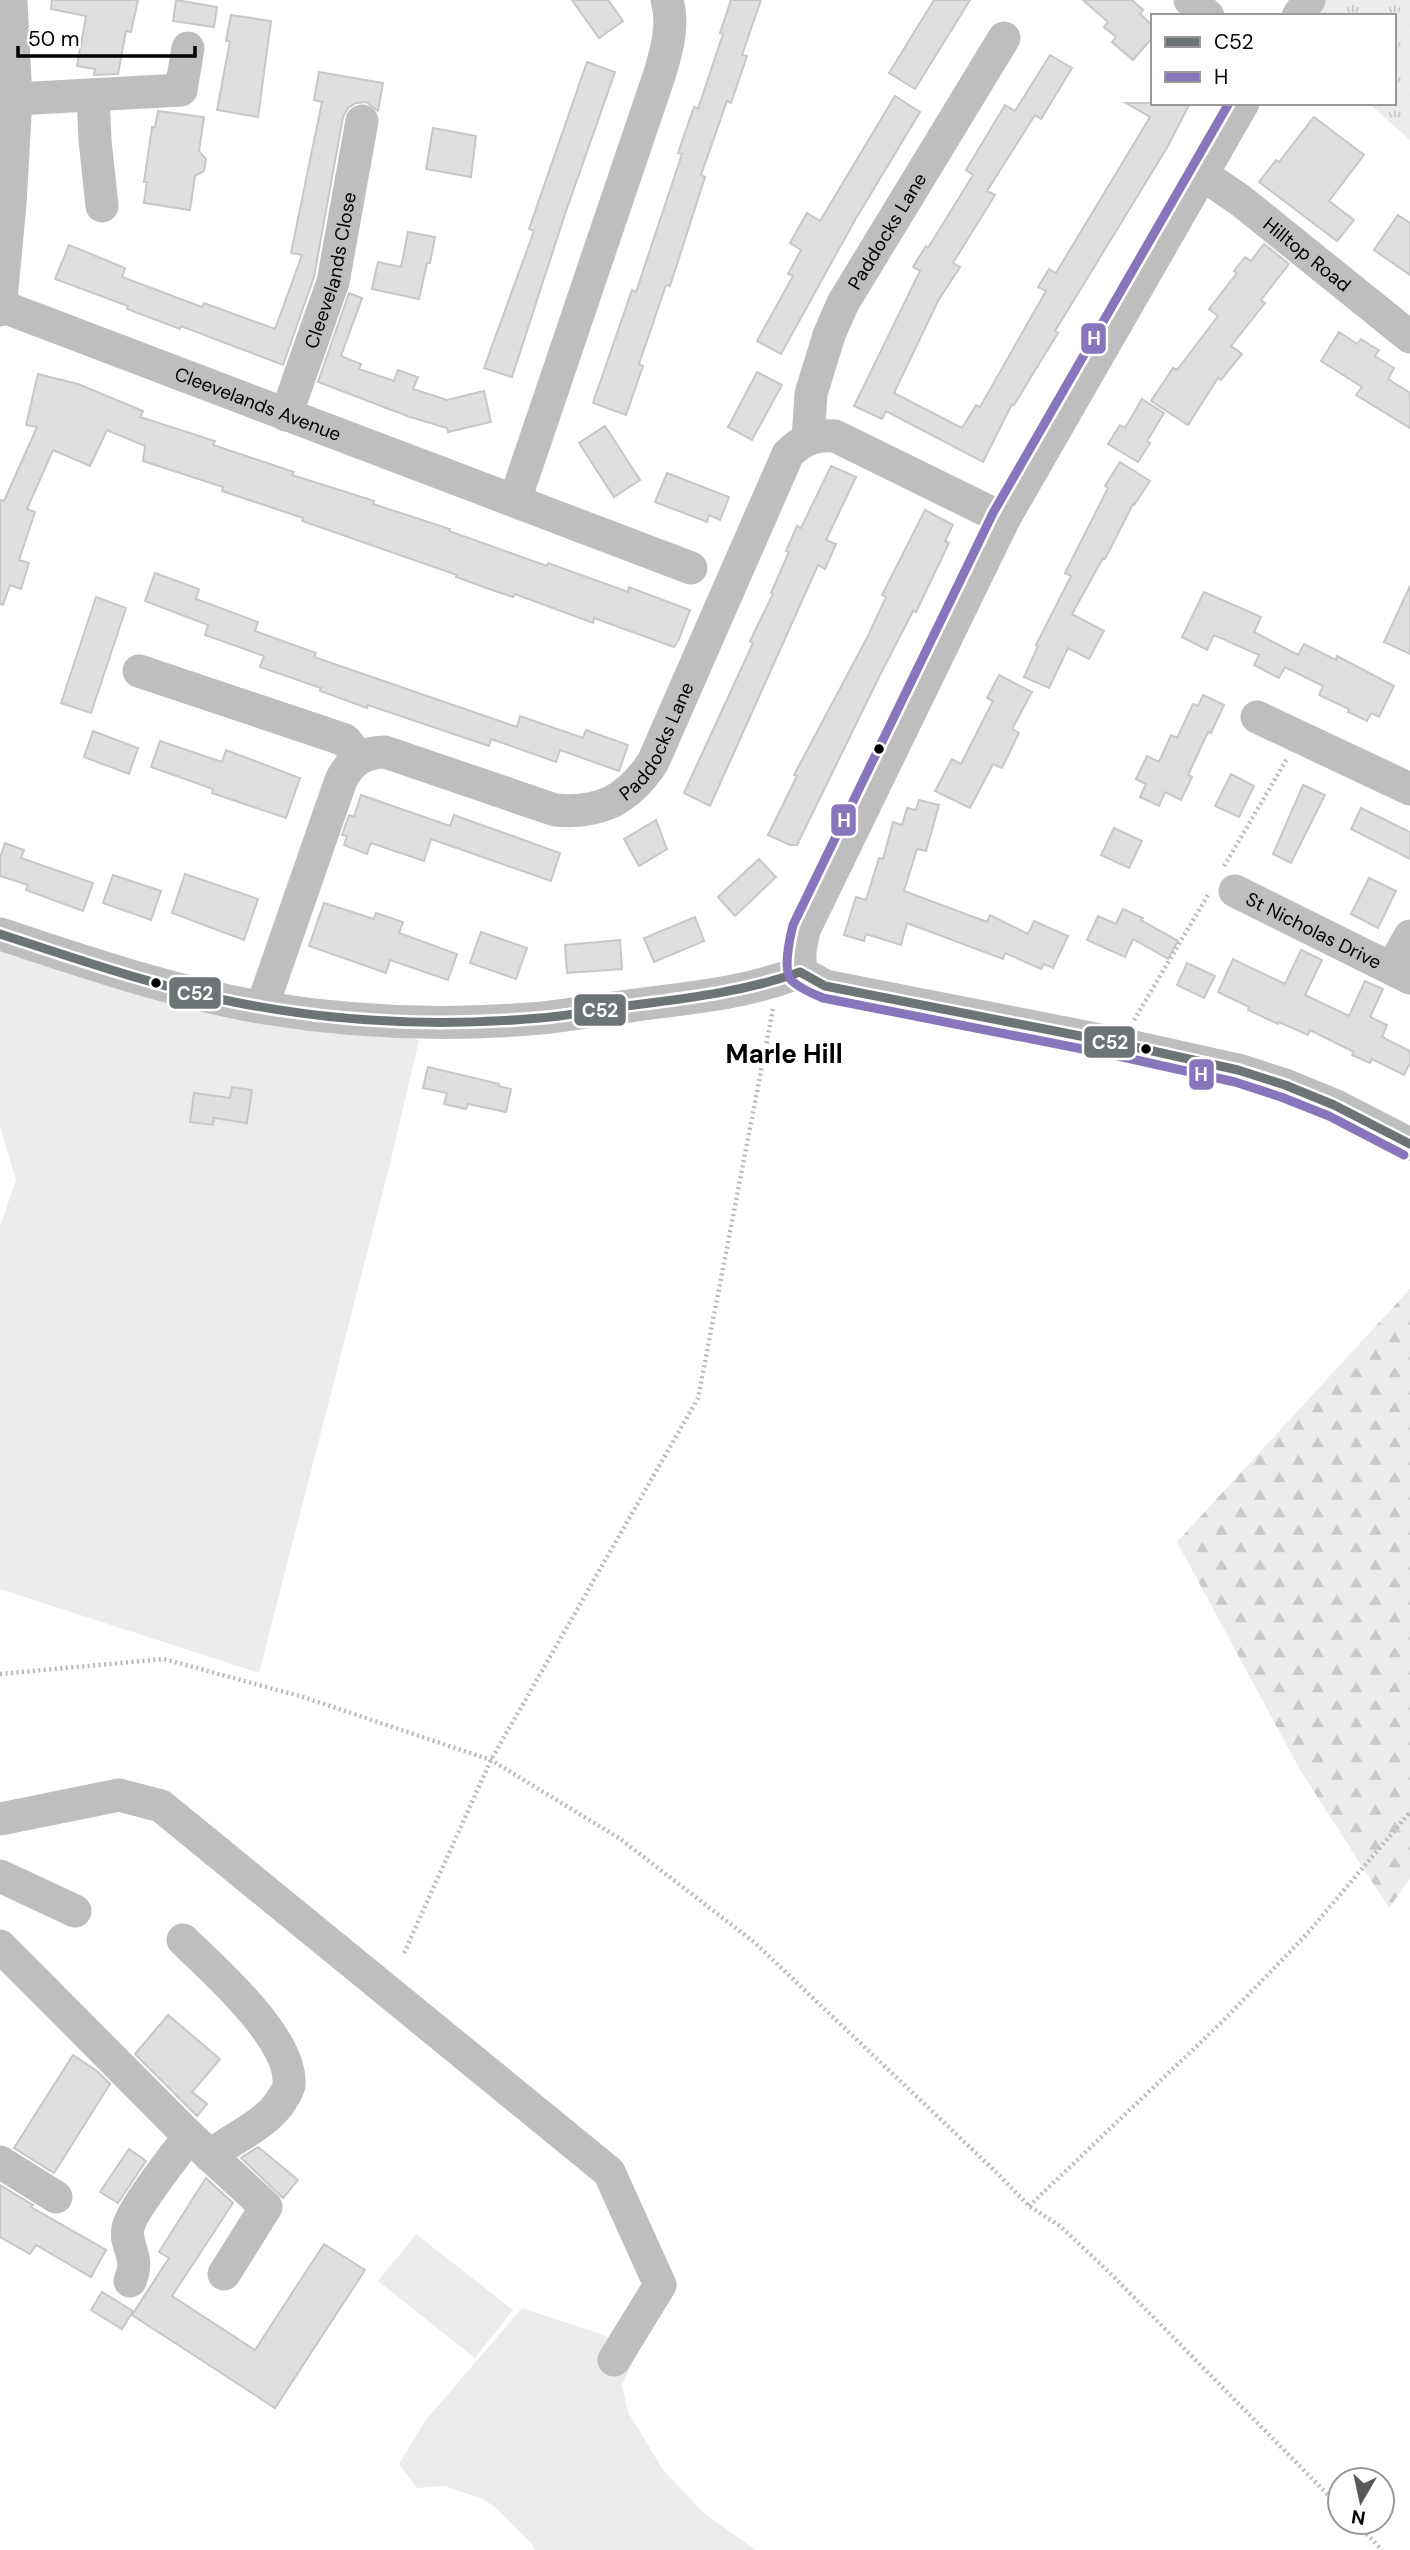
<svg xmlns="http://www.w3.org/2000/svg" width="1410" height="2550" font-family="'DM Sans',sans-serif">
  <defs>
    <pattern id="forest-firs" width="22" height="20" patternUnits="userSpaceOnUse" patternTransform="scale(1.75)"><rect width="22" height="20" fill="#ececec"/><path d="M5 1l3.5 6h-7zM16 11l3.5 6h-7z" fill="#c9c9c9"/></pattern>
    <pattern id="park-tufts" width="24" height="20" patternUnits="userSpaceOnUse" patternTransform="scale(1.75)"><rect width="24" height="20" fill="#ececec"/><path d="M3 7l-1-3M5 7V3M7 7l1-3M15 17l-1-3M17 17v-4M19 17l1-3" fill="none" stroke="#c9c9c9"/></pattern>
  </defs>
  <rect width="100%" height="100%" fill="#fff"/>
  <path fill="#ececec" d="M0,950L419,1040L390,1164L259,1673L0,1589V1226L16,1180L0,1127Z
    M416,2234L513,2310L475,2358L378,2281Z
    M522,2308L604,2335L635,2357L622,2385L628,2412L663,2470L705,2514L756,2550H535L532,2544L494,2506L482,2499L445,2486L417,2488L399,2464L425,2421Z"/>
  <path fill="url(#forest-firs)" d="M1410,1289V1879L1389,1908L1300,1770L1177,1542Z"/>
  <path fill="url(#park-tufts)" d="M1325,0H1410V140L1368,103H1394V16H1314Z"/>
  <path fill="#dfdfdf" stroke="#c7c7c7" stroke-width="2" d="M52,0H138L131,32L126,31L118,74L94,75L95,69L77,66L86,16L51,9Z
    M176,0L217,7L214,27L173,21Z
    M572,0H608L623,21L599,38Z
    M731,0H761L742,55L747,56L731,103L727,101L701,175L705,177L670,286L666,285L639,364L643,366L626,415L593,403L632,290L636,292L682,154L678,153L694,107L698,109L723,34L720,33Z
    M934,0H970L915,89L889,73Z
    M1083,0H1132L1143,10L1140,14L1153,26V37L1133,60L1112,42L1116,37L1104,27L1108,22Z
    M231,15L271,21L258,117L217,110L230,41H226Z
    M1050,55L1072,68L1041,119L1035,115L987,191L995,195L953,263L960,267L938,301L894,393L962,428L976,405L980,407L1046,291L1038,287L1049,269L1056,273L1150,117L1126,103H1190L1168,146L1055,331L1058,333L1045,354L1014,405L1012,404L983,462L886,411L882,419L854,406L920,271L913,267L926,246L928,248L973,175L966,170L1005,105L1015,111Z
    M587,62L615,72L565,214L512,377L484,368L534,231L529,229Z
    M319,72L383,83L378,111L366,102L356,103L348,108L343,117L314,277L283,365L181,326L180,329L127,309L128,306L55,279L69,245L125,268L122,277L202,307L204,303L275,329L302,255L291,253L322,102L314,100Z
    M895,96L920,112L855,220L781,354L757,341L793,276L788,274L801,250L790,243L807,213L820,221Z
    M158,111L204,117L199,151L206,159L204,171L195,176L190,210L144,203L147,182H144L152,127H155Z
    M1314,117L1364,155L1329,201L1354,220L1337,241L1259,182L1276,160L1279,162Z
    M433,128L476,136L471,177L426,169Z
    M1398,215L1410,223V275L1374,250Z
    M408,232L435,237L430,263H427L419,299L372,289L378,262L401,267Z
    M1264,244L1289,264L1261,300L1265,303L1231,346L1242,354L1221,380L1218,378L1188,425L1151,401L1173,368L1177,370L1218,316L1209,309L1237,273L1234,271L1245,257L1251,261Z
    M349,293L362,298L341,356L361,364L359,369L394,381L398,370L418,377L413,389L447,400L484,391L491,422L448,432L447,428L410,417L318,382Z
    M1339,332L1357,344L1361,339L1370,345L1379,350L1375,356L1394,368L1388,379L1410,393V428L1356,395L1362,387L1321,361Z
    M757,372L782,385L752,440L728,427Z
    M38,374L78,384L143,411L140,417L215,441L213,445L294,472L292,475L374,501L373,504L450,529L449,531L547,566L548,563L628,592L629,587L690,610L679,639L674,647L594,618L593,623L515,594L513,597L492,590L456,577L457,575L302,521L303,518L222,491L223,487L143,461L145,446L107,430L90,466L53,450L27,509L35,512L19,560L29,563L21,589L10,585L3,605L0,604V500L4,501L37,427L26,425Z
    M1142,399L1164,413L1147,441L1150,443L1138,462L1108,444L1120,425L1125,428Z
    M605,426L640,480L614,497L579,443Z
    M1120,462L1150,481L1134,505L1133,504L1105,559L1103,558L1072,614L1104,631L1089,659L1068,648L1049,688L1024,677L1038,646L1036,645L1071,576L1065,573L1108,488L1105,486Z
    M831,466L856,477L826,540L836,544L825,569L818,565L710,806L684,793L753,643L750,641L773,594L771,593L789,552L786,551L797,526L801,528Z
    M667,473L729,497L720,520L709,515L707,522L655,502Z
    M925,510L953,525L945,541L949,543L916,612L913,611L880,675L797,845H790L768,835L797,776L794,775L868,636L886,597L882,595Z
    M155,573L199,589L196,599L258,622L255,631L316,653L314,657L517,727L520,716L583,738L586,730L628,745L619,771L560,750L556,762L491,739L489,746L368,705L367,708L320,691L321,688L260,667L264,656L205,635L208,625L145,601Z
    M1410,586V654L1384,642Z
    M1204,592L1261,617L1254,632L1298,655L1304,644L1336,660L1337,656L1394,686L1379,717L1371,713L1367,721L1348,712L1349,709L1319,695L1323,686L1285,667L1279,678L1254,665L1259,655L1214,635L1207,650L1182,637Z
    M96,597L126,608L91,713L61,703Z
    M999,675L1032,692L1012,729L1019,733L1002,768L993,764L970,808L935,791L952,759L961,764L993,701L987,698Z
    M1203,695L1224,705L1211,733L1208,732L1188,775L1192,777L1181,800L1165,792L1159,806L1140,797L1146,784L1136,779L1147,756L1159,762L1171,735L1177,738L1193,704L1198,706Z
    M93,731L138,748L129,774L84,757Z
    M160,741L222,762L226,750L300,778L286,818L212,793L213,789L151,767Z
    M1231,774L1254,786L1239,817L1215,806Z
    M1303,785L1325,795L1291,863L1273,854Z
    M361,795L450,826L454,815L560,853L551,881L431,839L424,861L371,843L367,854L344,845L347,836L342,835L349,815L354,817Z
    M919,800L939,805L926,851L917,849L904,891L987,922L990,915L1028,934L1034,921L1068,936L1053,968L1044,964L1041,969L1005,953L1003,959L907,923L901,945L866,934L864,941L844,935L856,897L866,900L879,858L883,859L893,822L902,825L907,808L916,810Z
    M1361,808L1410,832V859L1351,829Z
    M656,820L667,849L639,866L624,839Z
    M1114,828L1142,841L1129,868L1101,855Z
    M5,843L24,850L21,858L93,883L83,911L26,890L28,885L0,876V858Z
    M759,859L776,877L735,916L718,897Z
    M185,874L258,899L244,940L172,913Z
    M113,875L161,891L151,920L103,903Z
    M1369,878L1396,891L1378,928L1351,914Z
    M324,903L374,919L376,913L403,922L399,933L457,954L448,980L390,960L386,973L309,946Z
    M1123,909L1143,918L1141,920L1178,941L1168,959L1133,939L1125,957L1087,940L1098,916L1116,924Z
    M695,917L704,941L654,962L644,938Z
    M481,932L527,948L516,979L470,963Z
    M620,940L622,969L567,973L565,945Z
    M1301,950L1322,960L1305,995L1349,1016L1365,981L1383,989L1370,1017L1387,1025L1382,1037L1410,1051V1063L1404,1075L1372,1059L1370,1063L1352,1055L1354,1052L1310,1030L1308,1035L1279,1022L1278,1024L1248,1010L1249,1007L1218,992L1233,959L1285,984Z
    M1187,963L1215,976L1204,998L1177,985Z
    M428,1067L499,1084L498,1086L511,1089L506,1112L468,1104L466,1109L444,1104L447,1093L423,1088Z
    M232,1087L252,1090L247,1123L214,1118L213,1125L190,1122L194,1093L230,1098Z
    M168,2015L220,2059L192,2092L207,2104L197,2116L135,2054Z
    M73,2055L97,2071L110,2084L54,2173L14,2148Z
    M258,2147L298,2180L283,2198L241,2158Z
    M129,2149L146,2161L118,2203L100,2192Z
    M206,2178L233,2203L172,2296L255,2350L324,2244L365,2270L275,2408L132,2315L169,2258L159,2252Z
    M0,2185L33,2205L31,2207L106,2250L91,2277L36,2245L30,2254L0,2237Z
    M102,2292L133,2311L122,2329L91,2310Z"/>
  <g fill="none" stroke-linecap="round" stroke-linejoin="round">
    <path stroke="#b9b9b9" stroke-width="4.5" stroke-dasharray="2 3.5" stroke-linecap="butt" d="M1224,866L1287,759
      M1134,1020L1208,895
      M0,1674L164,1659L303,1697L491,1760L619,1838L754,1942L995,2171L1029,2206L1060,2226L1111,2274L1340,2507
      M404,1953L491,1760L698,1398L773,1009
      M1029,2206L1223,2021L1306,1935L1410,1812
      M1355,2522L1382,2550"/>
    <g stroke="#bebebe" stroke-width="33">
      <path d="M1190,0L1208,16"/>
      <path d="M1298,16L1309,0"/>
      <path d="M93,95L95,140L102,206"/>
      <path d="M16,99L181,90L188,48"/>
      <path id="s1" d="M1203,175L1240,200L1410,337"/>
      <path id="s2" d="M1,306L691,568"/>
      <path d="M0,310L10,204L16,99L11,0"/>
      <path id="s3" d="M286,415L333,282L362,121"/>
      <path id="s4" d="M808,439L811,394L829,335L843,303L1004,38"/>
      <path d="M515,500L660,73C667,49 674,25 667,0"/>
      <path d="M139,671L345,740L359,758"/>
      <path d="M1257,717L1410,789"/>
      <path id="s5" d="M1235,891L1410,978"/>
      <path d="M0,934C86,962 175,993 265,1008C351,1022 442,1026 529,1019C562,1017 596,1010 629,1006C687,998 745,994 800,972"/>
      <path d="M1392,968L1410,936"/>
      <path d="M800,972V950L804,930L1004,519L1243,103"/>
      <path d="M800,972L825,986L1121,1044L1238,1070L1285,1085L1334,1105L1410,1144"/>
      <path id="s6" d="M262,1007L341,780C350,762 364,752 385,752L555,810C600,814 628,800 653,762L788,454C802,440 815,434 835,436L1004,519"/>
      <path d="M0,1819L119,1795L161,1806L609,2172L660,2285L614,2360"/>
      <path d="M0,1876L75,1911"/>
      <path d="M183,1940C214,1970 293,2039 289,2085C288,2091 282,2099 279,2104C262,2127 232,2138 210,2156"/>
      <path d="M0,1946L189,2136L266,2207L224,2274"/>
      <path d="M0,2162L56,2197"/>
      <path d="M130,2281C141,2255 124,2248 128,2228C131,2210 176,2155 189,2136"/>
    </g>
    <g stroke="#fff" stroke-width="14">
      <path id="bus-1" d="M0,934C77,959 154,986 234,1002C334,1022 438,1027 540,1018C566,1016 592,1011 618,1007C680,999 741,993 800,972
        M800,972L825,986L1121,1044L1238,1070L1285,1085L1334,1105L1410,1144"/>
    </g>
    <g stroke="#fff" stroke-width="14">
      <path id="bus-2" d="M1229,103L993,513L793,925C790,937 782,972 792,981C800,988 813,994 823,998L1118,1056L1235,1082L1281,1097L1329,1116L1404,1155"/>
    </g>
    <use href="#bus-1" stroke="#6c7476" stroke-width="9"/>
    <use href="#bus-2" stroke="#8876bd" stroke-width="9"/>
  </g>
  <g fill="#000" stroke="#fff" stroke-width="2.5">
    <circle cx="879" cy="749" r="6"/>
    <circle cx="156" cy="983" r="6"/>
    <circle cx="1146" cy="1049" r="6"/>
  </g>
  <g text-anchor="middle" stroke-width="7" stroke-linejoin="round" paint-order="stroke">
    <g font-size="19" fill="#000" stroke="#fff">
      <text dy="7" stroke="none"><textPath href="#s4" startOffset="226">Paddocks Lane</textPath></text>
      <text dy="7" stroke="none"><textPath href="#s1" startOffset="131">Hilltop Road</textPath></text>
      <text dy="7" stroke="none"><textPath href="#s3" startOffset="152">Cleevelands Close</textPath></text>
      <text dy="7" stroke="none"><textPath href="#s2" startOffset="275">Cleevelands Avenue</textPath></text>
      <text dy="7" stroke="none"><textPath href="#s6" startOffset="611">Paddocks Lane</textPath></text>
      <text dy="7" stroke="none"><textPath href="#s5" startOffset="88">St Nicholas Drive</textPath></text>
    </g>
    <g font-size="26" font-weight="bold" fill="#000" stroke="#fff">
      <text x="784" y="1063">Marle Hill</text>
    </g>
  </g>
  <g stroke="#fff" stroke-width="2.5">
    <rect x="1080" y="322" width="27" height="33" rx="7" fill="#8876bd"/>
    <rect x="830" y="803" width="27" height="34" rx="7" fill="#8876bd"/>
    <rect x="168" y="976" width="54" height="34" rx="7" fill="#6c7476"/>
    <rect x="573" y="993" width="54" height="34" rx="7" fill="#6c7476"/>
    <rect x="1083" y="1025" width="53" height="34" rx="7" fill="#6c7476"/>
    <rect x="1188" y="1058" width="27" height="33" rx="7" fill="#8876bd"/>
  </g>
  <g font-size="19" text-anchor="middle" font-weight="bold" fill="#fff">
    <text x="1094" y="345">H</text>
    <text x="844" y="827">H</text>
    <text x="195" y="1000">C52</text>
    <text x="600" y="1017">C52</text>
    <text x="1110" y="1049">C52</text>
    <text x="1201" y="1081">H</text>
  </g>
  <rect x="1151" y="14" width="245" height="91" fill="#ffffff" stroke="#999999" stroke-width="2"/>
  <rect x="1165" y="37" width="35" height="10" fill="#6c7476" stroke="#999999" stroke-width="2"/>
  <text x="1214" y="49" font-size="21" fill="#000000">C52</text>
  <rect x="1165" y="72" width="35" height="10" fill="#8876bd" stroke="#999999" stroke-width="2"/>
  <text x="1214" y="84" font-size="21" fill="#000000">H</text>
  <g transform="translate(1361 2501) rotate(189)"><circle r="33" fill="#ffffff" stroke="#999999" stroke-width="2"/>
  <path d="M0-5L12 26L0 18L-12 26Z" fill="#595959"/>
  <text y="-10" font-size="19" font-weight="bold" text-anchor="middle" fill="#000000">N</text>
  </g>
  <path d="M18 46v10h177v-10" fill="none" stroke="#000000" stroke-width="3.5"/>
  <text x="28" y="46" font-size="21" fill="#000000" stroke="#ffffff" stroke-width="5" paint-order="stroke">50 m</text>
</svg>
